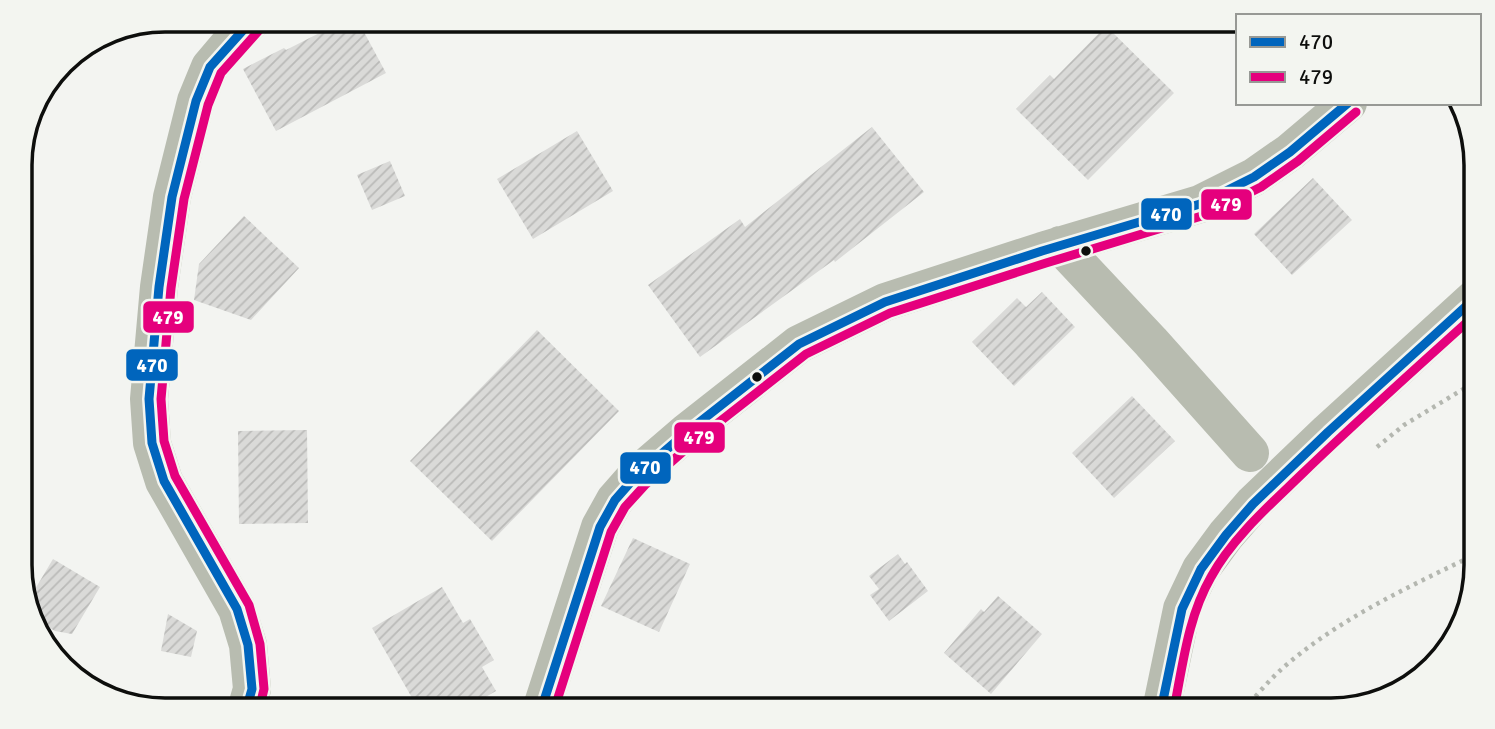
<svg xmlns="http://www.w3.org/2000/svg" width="1495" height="729" font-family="Signika,sans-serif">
  <defs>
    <pattern id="building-hatch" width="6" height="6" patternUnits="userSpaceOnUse" patternTransform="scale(1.75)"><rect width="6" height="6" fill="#dadad8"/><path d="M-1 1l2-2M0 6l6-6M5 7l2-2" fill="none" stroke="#babab8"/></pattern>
  </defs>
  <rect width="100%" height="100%" fill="#f3f4f1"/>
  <path fill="url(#building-hatch)" d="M347,19H357L386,73L276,131L243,69L284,48L286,50Z
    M1106,26L1174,93L1088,180L1016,109L1050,75L1054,79Z
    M872,127L924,192L835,262L834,260L700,357L648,285L740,219L745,227Z
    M577,131L613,191L533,239L497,179Z
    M390,161L405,196L372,210L357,175Z
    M1313,178L1352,220L1292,275L1254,234Z
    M244,216L299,268L251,320L194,300L199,264Z
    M1042,292L1075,327L1014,386L972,342L1017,298L1026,307Z
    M537,330L619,411L492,541L410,461Z
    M1132,396L1175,441L1114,498L1072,453Z
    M307,430L308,523L239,524L238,431Z
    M633,538L690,564L659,632L601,606Z
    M898,554L905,564L907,562L928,591L889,621L870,595L879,589L869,576Z
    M53,559L100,587L72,634L55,631L35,619L28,601Z
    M442,587L463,623L470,619L494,660L482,667L496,691L463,710H419L372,628Z
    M998,596L1042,634L991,694L944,653L981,609L984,612Z
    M168,614L197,631L191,657L161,651Z"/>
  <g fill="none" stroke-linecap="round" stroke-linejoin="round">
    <path stroke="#b4b7b0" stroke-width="4.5" stroke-dasharray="3.5 5" stroke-linecap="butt" d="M1377,447L1404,425L1475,382
      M1244,709C1257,695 1270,679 1285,666C1342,617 1409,587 1476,554"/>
    <path stroke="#b8bcb0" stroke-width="38" d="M1060,245L1151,342L1250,453
      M246,710L252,689L248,645L237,609L164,481L152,443L149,399L159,287L172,197L196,101L210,67L232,41L253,19
      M541,710L600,527L615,500L637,475L687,432L799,344L885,302L1042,251L1200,204L1254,177L1290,152L1348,103
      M1161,710L1182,609L1201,569L1226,535L1253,504L1328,432L1475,298"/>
    <g stroke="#f3f5f0" stroke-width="14">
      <path id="bus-1" d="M246,710L252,689L248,645L237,609L164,481L152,443L149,399L159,287L172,197L196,101L210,67L253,19
        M541,710L600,527L615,500L637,475L687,432L799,344L885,302L1042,251L1200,204L1254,177L1290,152L1348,103
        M1161,710L1182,609L1201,569L1226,535L1253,504L1328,432L1475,298"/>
    </g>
    <g stroke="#f3f5f0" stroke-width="14">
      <path id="bus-2" d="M1174,709C1183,664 1188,617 1211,577C1232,538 1271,504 1303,473C1359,419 1417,367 1475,315
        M259,710L264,689L260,644L249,605L175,476L164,441L161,399L171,288L184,199L208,105L221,73L262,27
        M554,710L611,532L625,507L646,484L695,441L806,354L890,313L1046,263L1205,215L1261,187L1298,161L1356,112"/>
    </g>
    <use href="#bus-1" stroke="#0065bd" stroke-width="9"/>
    <use href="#bus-2" stroke="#e5007d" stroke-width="9"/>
  </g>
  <g fill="#0d0e0c" stroke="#f3f5f0" stroke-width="2.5">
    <circle cx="1086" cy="251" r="6"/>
    <circle cx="757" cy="377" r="6"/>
  </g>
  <path d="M0 0H1495V729H0ZM165 32H1331A133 133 0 0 1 1464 165V565A133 133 0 0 1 1331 698H165A133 133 0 0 1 32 565V165A133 133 0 0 1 165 32Z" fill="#f3f5f0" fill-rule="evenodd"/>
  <path fill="none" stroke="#0d0e0c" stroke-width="3.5" d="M165 32H1331A133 133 0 0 1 1464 165V565A133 133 0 0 1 1331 698H165A133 133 0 0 1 32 565V165A133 133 0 0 1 165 32Z"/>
  <g stroke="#f3f5f0" stroke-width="2.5">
    <rect x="1200" y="188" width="53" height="33" rx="7" fill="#e5007d"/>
    <rect x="1140" y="197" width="53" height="34" rx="7" fill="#0065bd"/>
    <rect x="142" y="300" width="53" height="34" rx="7" fill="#e5007d"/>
    <rect x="125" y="348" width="54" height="34" rx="7" fill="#0065bd"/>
    <rect x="673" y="421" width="53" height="33" rx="7" fill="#e5007d"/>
    <rect x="619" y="451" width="53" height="34" rx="7" fill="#0065bd"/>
  </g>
  <g font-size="19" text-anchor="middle" font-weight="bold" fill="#fff">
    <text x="1226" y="211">479</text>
    <text x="1166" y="221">470</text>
    <text x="168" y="324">479</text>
    <text x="152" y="372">470</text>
    <text x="699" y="444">479</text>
    <text x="645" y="474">470</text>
  </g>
  <rect x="1236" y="14" width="245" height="91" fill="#f3f5f0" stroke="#979995" stroke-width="2"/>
  <rect x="1250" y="37" width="35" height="10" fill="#0065bd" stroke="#979995" stroke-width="2"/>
  <text x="1299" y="49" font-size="21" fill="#0d0e0c">470</text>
  <rect x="1250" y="72" width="35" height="10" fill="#e5007d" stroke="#979995" stroke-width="2"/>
  <text x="1299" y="84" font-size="21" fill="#0d0e0c">479</text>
</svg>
